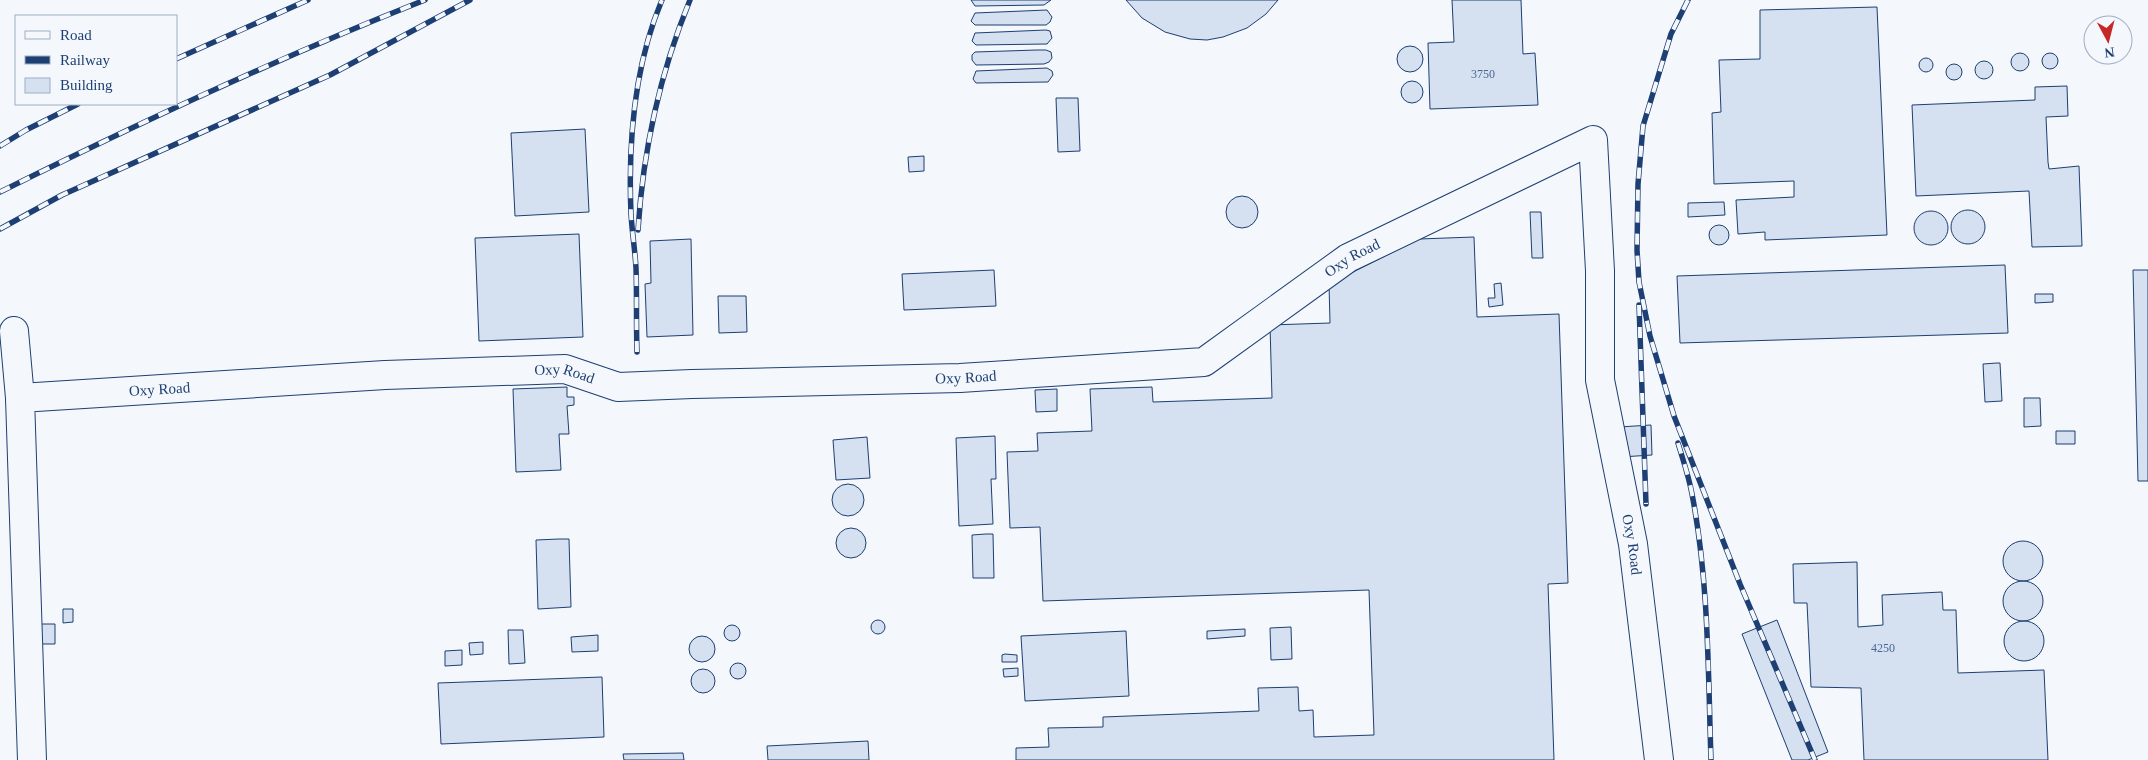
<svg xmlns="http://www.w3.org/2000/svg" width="2148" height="760" font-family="Georgia,serif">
  <rect width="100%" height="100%" fill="#f4f7fb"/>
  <path fill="#d5e0f0" stroke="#1d3f73" d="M971,0H1051L1044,5L975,6Z
    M1126,0H1278L1266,14L1247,28L1223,37L1207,40L1190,39L1165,32L1142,18Z
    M1452,0H1521L1523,54L1535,53L1538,105L1430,109L1428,43L1454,42Z
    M1877,7L1887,235L1765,240V232L1738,234L1736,200L1794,197V181L1714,184L1712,113L1721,112L1719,60L1760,59V10Z
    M1047,10L1052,17L1050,22L1046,25H975L971,21L975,13Z
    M1046,30L1050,31L1052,38L1047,44L976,45L972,41L975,33Z
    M1397 59a13 13 0 1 1 26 0a13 13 0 1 1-26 0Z
    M1037,50H1046L1051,52L1052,58L1049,62L1044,64L976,65L972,60V55L975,52Z
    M2042 61a8 8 0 1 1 16 0a8 8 0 1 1-16 0Z
    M2011 62a9 9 0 1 1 18 0a9 9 0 1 1-18 0Z
    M1919 65a7 7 0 1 1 14 0a7 7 0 1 1-14 0Z
    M1975 70a9 9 0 1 1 18 0a9 9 0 1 1-18 0Z
    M1946 72a8 8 0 1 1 16 0a8 8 0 1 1-16 0Z
    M1047,68L1052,71L1053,75L1048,82L976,83L973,79L976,71Z
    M1401 92a11 11 0 1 1 22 0a11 11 0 1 1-22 0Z
    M2067,86L2068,116L2046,117L2048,162L2049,169L2079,166L2082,246L2032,247L2029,191L1916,196L1912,105L2035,100V87Z
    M1056,98H1078L1080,151L1058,152Z
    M585,129L589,212L515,216L511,133Z
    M924,156V171L909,172L908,157Z
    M1226 212a16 16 0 1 1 32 0a16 16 0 1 1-32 0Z
    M1724,202L1725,215L1688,217V203Z
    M1951 227a17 17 0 1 1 34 0a17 17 0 1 1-34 0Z
    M1914 228a17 17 0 1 1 34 0a17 17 0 1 1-34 0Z
    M1530,212H1541L1543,258H1532Z
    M1709 235a10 10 0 1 1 20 0a10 10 0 1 1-20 0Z
    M579,234L583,337L479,341L475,238Z
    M1474,237L1477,317L1559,314L1568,583L1548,584L1554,760H1016V748L1049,747L1048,728L1103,727V717L1259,711L1258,688L1298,687L1299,711L1313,710L1314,737L1374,735L1369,590L1043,601L1040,527L1010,528L1007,452L1038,451L1037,433L1092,431L1090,389L1152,387L1153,402L1272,398L1270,325L1330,323L1329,284L1419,239Z
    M691,239L693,335L647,337L645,284L651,283L650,241Z
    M2005,265L2008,333L1680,343L1677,276Z
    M994,270L996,306L904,310L902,274Z
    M2133,270H2148V481H2138Z
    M1501,283L1503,305L1489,307L1488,298H1495L1494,284Z
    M2035,294H2053V302L2035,303Z
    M718,296H746L747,332L719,333Z
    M1997,363H2000L2002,401L1985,402L1983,364Z
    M567,387V397H574V405L567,406L569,434H559L561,470L516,472L513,389Z
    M1057,389V411L1036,412L1035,390Z
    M2024,398H2040L2041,426L2024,427Z
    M1651,425L1652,455L1621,457L1619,427Z
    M2056,431H2075V444H2056Z
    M995,436L996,479H991L993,524L959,526L956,438Z
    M867,437L870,478L836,480L833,440Z
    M832 500a16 16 0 1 1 32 0a16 16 0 1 1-32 0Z
    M836 543a15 15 0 1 1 30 0a15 15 0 1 1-30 0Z
    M986,534H993L994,578H973L972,535Z
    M559,539H569L571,607L538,609L536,540Z
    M2003 561a20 20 0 1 1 40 0a20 20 0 1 1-40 0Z
    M1857,562L1858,627L1883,625L1882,595L1942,592L1943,610H1956L1958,673L2044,670L2048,760H1864L1861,688L1811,687L1807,603H1794L1793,564Z
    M2003 601a20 20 0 1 1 40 0a20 20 0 1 1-40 0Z
    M63,609H73V622L63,623Z
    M871 627a7 7 0 1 1 14 0a7 7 0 1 1-14 0Z
    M1777,620L1828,752L1808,760H1792L1742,634Z
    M2004 641a20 20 0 1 1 40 0a20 20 0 1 1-40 0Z
    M39,624H55V644H37Z
    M724 633a8 8 0 1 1 16 0a8 8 0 1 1-16 0Z
    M1291,627L1292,659L1271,660L1270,628Z
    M1245,629V636L1207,639V631Z
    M508,630H523L525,663L509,664Z
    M1126,631L1129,696L1025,701L1021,636Z
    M598,635V651L572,652L571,637Z
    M689 649a13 13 0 1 1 26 0a13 13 0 1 1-26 0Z
    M483,642V654L470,655L469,643Z
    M462,650V665L445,666V651Z
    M1005,654L1017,655V662H1002V655Z
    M730 671a8 8 0 1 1 16 0a8 8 0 1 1-16 0Z
    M1018,668V676L1004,677L1003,669Z
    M691 681a12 12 0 1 1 24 0a12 12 0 1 1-24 0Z
    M602,677L604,737L441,744L438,683Z
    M868,741L869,760H768L767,746Z
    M683,753L684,760H624L623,754Z"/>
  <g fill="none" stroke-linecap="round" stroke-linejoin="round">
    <g stroke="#1d3f73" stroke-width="30">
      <g id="minor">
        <path d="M14,331L20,398"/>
        <path id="s1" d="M32,760L20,398L385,375L565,369L618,387L692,384L960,378L1204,362L1348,258L1593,140L1600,271V380L1633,544L1659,760"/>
      </g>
    </g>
    <use href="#minor" stroke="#f4f7fb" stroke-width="28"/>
    <g stroke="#1d3f73" stroke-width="5.5">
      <path id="rail" d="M1688,0L1671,34L1643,126L1638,184L1637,250L1639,282L1650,336L1674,416L1740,584L1815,760
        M176,59L308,0
        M0,146L26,130L78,104
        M0,192C139,123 280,57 425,0
        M0,229L62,195L330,75L470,0
        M638,230C643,151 660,73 690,0
        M1639,305L1646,504
        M637,352C636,324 637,296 636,268C635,250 632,232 631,214C628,143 634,66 662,0
        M1678,443C1683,460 1689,477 1692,494C1709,582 1708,672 1711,760"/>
    </g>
    <use href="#rail" stroke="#f4f7fb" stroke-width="4" stroke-dasharray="11" stroke-linecap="butt"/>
  </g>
  <g text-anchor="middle" stroke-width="4" stroke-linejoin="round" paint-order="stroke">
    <g font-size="12" fill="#4b6792">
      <text x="1483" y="78">3750</text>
      <text x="1883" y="652">4250</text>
    </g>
    <g font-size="15" fill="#1d3f73" stroke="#f4f7fb">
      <text dy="5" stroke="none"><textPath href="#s1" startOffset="1732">Oxy Road</textPath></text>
      <text dy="5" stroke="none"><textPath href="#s1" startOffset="908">Oxy Road</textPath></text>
      <text dy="5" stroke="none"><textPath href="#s1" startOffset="1312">Oxy Road</textPath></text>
      <text dy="5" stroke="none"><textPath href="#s1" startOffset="502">Oxy Road</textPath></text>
      <text dy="5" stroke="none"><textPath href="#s1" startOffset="2408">Oxy Road</textPath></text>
    </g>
  </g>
  <rect x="15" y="15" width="162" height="90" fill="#f4f7fb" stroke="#9eadc5"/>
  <rect x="25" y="31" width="25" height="8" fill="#f4f7fb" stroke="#9eadc5"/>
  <text x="60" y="40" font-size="15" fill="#1d3f73">Road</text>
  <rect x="25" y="56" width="25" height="8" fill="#1d3f73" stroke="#9eadc5"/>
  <text x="60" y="65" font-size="15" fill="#1d3f73">Railway</text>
  <rect x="25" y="78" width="25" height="15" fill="#d5e0f0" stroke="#9eadc5"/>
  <text x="60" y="90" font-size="15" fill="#1d3f73">Building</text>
  <g transform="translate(2108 40) rotate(173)"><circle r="24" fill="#f4f7fb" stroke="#9eadc5"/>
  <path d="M0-4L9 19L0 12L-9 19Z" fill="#c62828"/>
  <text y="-8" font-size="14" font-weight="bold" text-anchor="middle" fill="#1d3f73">N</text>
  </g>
</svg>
